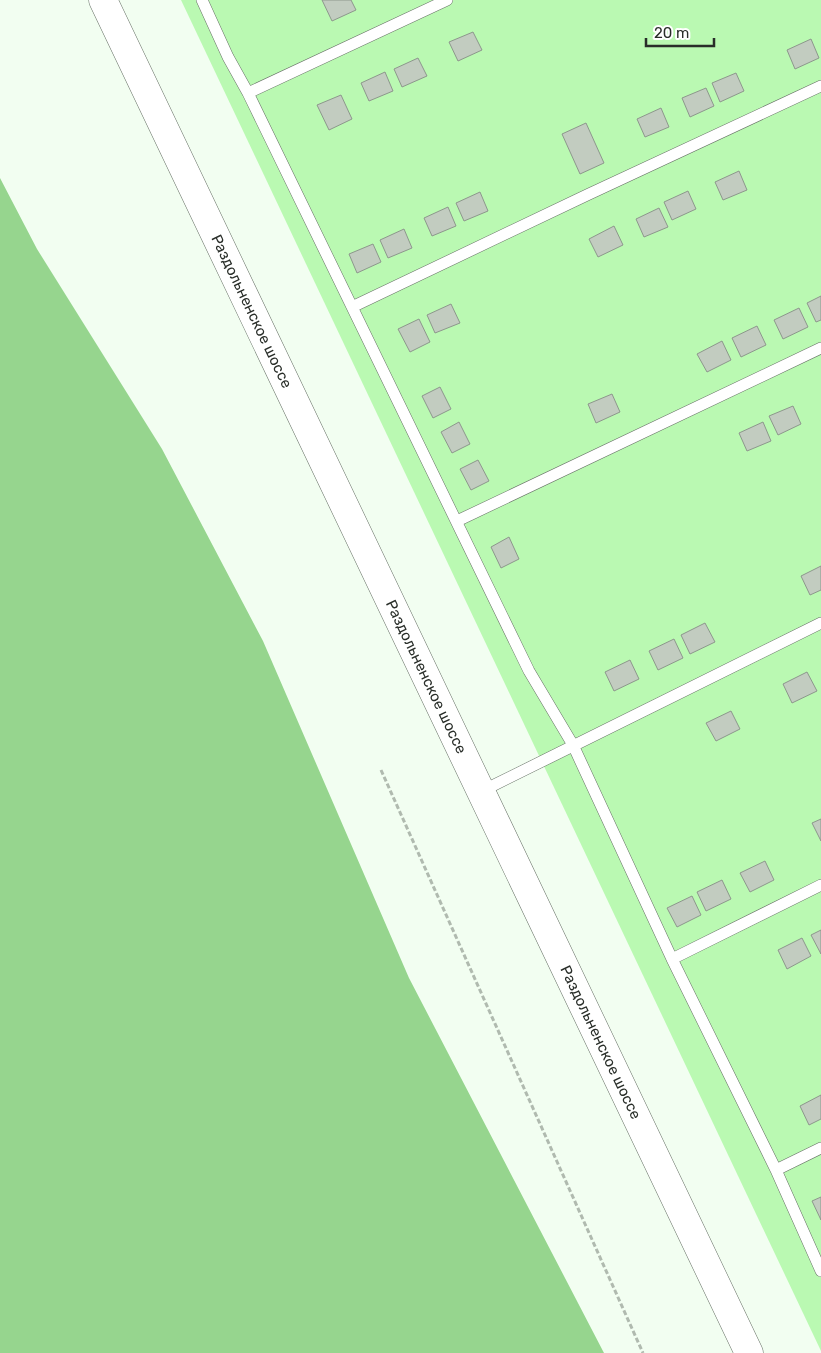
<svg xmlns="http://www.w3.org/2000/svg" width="821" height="1353" font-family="Rubik,sans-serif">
  <rect width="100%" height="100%" fill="#f2fef1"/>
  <path fill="#baf9b2" d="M181,0H821V1351Z"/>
  <path fill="#96d58e" d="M0,178L37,249L162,449L263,641L409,978L604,1353H0Z"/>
  <path fill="#c2ccc0" stroke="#8d978c" d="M322,0H351L356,10L332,21Z
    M473,32L482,50L458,61L449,42Z
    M811,39L819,58L795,69L787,50Z
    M418,58L427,76L402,87L394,69Z
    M385,72L393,91L369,101L361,83Z
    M736,73L744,91L720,102L712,83Z
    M706,88L714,106L690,117L682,98Z
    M341,95L352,119L329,130L317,105Z
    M661,108L669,127L645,137L637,119Z
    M586,123L604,163L580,174L562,134Z
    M739,171L747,190L723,200L715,182Z
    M688,191L696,209L672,220L664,202Z
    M480,192L488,211L464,221L456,203Z
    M448,207L456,226L432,236L424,218Z
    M659,208L668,227L644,237L636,219Z
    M614,226L623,245L598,257L589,239Z
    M404,229L412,248L388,258L380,240Z
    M373,244L381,262L357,273L349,254Z
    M821,296V320L816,322L807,303Z
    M451,304L460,323L435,333L427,315Z
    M799,308L808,327L783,339L774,320Z
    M419,319L430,342L410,352L398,329Z
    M757,326L766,345L741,357L732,338Z
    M722,341L731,360L707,372L697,354Z
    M440,387L451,409L433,418L422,396Z
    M612,394L620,412L596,423L588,404Z
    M793,406L801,424L778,435L769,416Z
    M459,422L470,444L452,453L441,432Z
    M763,422L771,441L747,451L739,433Z
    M478,460L489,481L471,490L460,469Z
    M509,537L519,559L501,568L491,547Z
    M821,566V590L810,595L801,576Z
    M705,623L715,642L690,654L681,635Z
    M674,639L683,658L658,670L649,651Z
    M630,660L639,679L614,691L605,672Z
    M807,672L817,691L792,703L783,684Z
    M731,711L740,729L716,741L706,723Z
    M821,819V841L812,823Z
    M765,861L774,880L750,892L740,873Z
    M722,880L731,899L706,911L697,892Z
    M692,896L701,915L677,927L667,908Z
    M821,930V954L811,935Z
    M802,938L811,956L787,969L778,950Z
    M821,1095V1119L809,1125L800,1106Z
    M821,1197V1220L812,1201Z"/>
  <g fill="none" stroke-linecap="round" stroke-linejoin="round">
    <g stroke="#677166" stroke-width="12">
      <path id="service" d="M202,0L228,57L248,93L529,671L573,745L672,959L776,1170L821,1271
        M248,93L447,0
        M352,307L587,195L821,86
        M457,521L821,348
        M480,792L821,623
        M672,959L821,885
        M776,1170L821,1148"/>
    </g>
    <g stroke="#677166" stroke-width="29">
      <g id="secondary">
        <path id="s1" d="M103,0L749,1353"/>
      </g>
    </g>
    <path stroke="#b0baaf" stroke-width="3" stroke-dasharray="5 2.5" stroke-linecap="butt" d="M381,770L643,1353"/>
    <use href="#service" stroke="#fff" stroke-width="11"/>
    <use href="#secondary" stroke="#fff" stroke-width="28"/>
  </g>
  <g text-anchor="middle" stroke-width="4" stroke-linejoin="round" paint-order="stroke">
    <g font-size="15" fill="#292e29" stroke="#fff">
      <text dy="5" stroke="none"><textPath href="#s1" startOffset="345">Раздольненское шоссе</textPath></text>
      <text dy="5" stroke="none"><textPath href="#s1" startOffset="750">Раздольненское шоссе</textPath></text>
      <text dy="5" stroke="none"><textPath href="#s1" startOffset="1155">Раздольненское шоссе</textPath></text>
    </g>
  </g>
  <path d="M646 38v8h68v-8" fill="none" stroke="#292e29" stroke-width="2.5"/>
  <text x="654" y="38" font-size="15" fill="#292e29" stroke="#ffffff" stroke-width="4" paint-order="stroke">20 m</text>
</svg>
